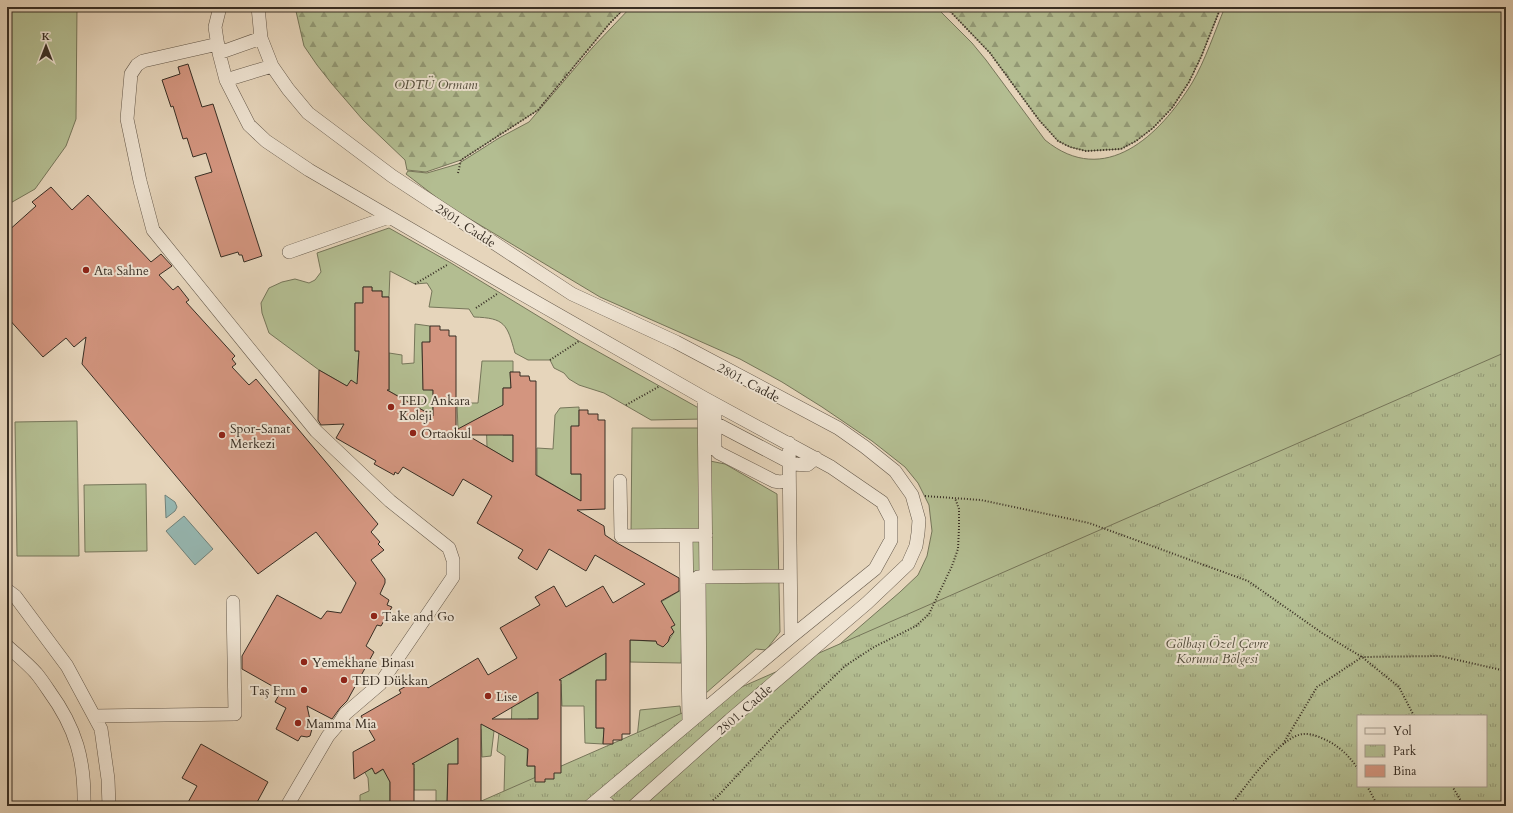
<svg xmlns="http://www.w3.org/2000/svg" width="1513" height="813" font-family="Cardo,serif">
  <defs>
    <pattern id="forest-firs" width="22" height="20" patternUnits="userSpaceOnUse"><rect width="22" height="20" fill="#b3bd91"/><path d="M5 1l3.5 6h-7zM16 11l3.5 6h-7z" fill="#939a76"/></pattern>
    <pattern id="park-tufts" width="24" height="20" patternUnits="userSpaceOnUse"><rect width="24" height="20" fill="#b3bd91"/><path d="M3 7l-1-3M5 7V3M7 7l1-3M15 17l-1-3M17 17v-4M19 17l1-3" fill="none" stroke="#939a76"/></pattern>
  </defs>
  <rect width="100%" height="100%" fill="#e6d5bb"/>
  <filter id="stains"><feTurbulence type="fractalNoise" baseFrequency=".005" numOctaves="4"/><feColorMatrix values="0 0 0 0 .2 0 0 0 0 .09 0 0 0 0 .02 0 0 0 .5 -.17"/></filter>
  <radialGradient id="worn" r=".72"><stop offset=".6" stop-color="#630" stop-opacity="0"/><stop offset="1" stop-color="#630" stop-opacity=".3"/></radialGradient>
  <path fill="#b3bd91" stroke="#76765a" d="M7,7H77L76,119L66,146L35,189L7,205Z
    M631,7H936L972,43L986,60L1045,140C1105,189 1160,135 1192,83C1205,61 1215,31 1225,7H1506V806L1486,786V716H1358L715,752L900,592L918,575L927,556L932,531L929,505L918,483L905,467L872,441L822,407L782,382L740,359L600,297L445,204L406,174L408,171L427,173L458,164L499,138L529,122L593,47Z
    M389,228L451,263L579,341L704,411V419L651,420L604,393L579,385L569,379L564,373L554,368L550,360H528L515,353C507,324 505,318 474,317L469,309L429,307L432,291L427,283L415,284L390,271L389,297H382V291H372V287H363V303H355V351H365L358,360V370L363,376L361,386H347L319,370L269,333L262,313L261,303L269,288L282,282L295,279L309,283L315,280L321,272L317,253Z
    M415,324L430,326V342L422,343L423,389L433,390V416L389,391V353L402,355V364L414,363Z
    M482,361H513V372H510L511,388H503V435H513V462L487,447L486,414L458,430L457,403H478Z
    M579,407V426L571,427V474H581V501L537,475V448L553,449L555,415L560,408Z
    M77,421L79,556H17L15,422Z
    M632,428H704L705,460L725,464L777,494L780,632L766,650L756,649L689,708L686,536H631Z
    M146,484L147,551L85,552L84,485Z
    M683,589L681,663L630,662V640L668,642L674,632L654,606Z
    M606,653V680L596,681V728H604L603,744L585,743L584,706H562L561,684H549V679H561L562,670L569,675Z
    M538,692V719H528L527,766H535V782L504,793L505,756L497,751L499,733L511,740L512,699L518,704Z
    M680,706L681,714L523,806L637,738L640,710Z
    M469,724H482L494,731L491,756L482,757L481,729H469Z
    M458,738V764L448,765L447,806H436V790H414V768L401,763H414L413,755L417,753L421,759Z
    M372,768L376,774L385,768L390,777V803H380V806H360V795L369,791L368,778L364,771Z"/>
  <path fill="url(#forest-firs)" stroke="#76765a" d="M295,7H626L610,23L538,110L461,160L426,172L407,170L405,160L363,120L332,84L317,65L304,46Z
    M946,7H1221L1201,57L1189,82L1172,108L1153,128L1136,141L1121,149L1086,151L1070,147L1058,141L1039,120L990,53Z"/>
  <path fill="url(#park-tufts)" stroke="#76765a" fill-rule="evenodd" d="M1506,352V806H470ZM1358,716H1486V786H1358Z"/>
  <path fill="#96b8b3" stroke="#70817a" d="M165,495L175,502L177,507L175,511L166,518Z
    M184,516L213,549L195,565L166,531Z"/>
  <path fill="#d3957f" stroke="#382e24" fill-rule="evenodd" d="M188,64L202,107L213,104L262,256L244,262L242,255H239L238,252L221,257L195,177L212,172L206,153L193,157L187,138L183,139L173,106L171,107L162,80L180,74L178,67Z
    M51,187L72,210L88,195L151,262L161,254L172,266L159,275L173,290L178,286L189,300L186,302L235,356L232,359L236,364L232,367L249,385L256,379L378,524L371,532L380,542L378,544L384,550L371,560L385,579V583L380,594L389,600L387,605L392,607L381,626L377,625L366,646L374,652L347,701L340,708L332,719L307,706L312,729L310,736L307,737L301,736L298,741L276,729L286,708L275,702L281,691L242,669V656L277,595L321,619L327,611L341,613L356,583L316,532L258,574L82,364L86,337L74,347L66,338L43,357L7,317V232L36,206L32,202Z
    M363,287H372V291H382V297H389V390H387L433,416V390H423L422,342H430V326H440V330H449V336H456V430L503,405V388H511L510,372H520V376H529L530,381H536V475L581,501V474H571V426H579V410H588V414H598V420H605V509L577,510L604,526L605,535L617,543L679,578V591L661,601L675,625L671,627L674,632L670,636L668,642L663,647L657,644L656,641L630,640V734H622V740H613V744H603L604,728H596V680H606V653L559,680H561V773H554V779H545V782H535V766H527L528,749L481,724V806H447L448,764H458V738L412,764H414V806H390V782L383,769L375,774L372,768L354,779L353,752L375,740L361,716L401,693L399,690L419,679L420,682L423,680L428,688L478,658L488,675L517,658L500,628L540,605L535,597L554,586L566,607L603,586L613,603L645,584L595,555L586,571L549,549L537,570L518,558L523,550L477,523L492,496L463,479L453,496L403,467L398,474L395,472L394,475L374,464L376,461L336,438L344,424L321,425L318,420L319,370L347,386L351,380L357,384L359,351H355V303H363ZM467,435H513V462ZM538,692V719H492Z
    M201,744L268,782L255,806H186L197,786L182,778Z"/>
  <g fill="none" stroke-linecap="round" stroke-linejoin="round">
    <g stroke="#64584a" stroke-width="14">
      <path id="minor" d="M220,7L215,27L219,53L226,80L249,125L266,141L309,170L508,286L704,398L831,467L882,502L891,519V540L875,569L791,637L590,806
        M258,7L261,38L272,66L288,89L308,113L392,176L572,294L676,342L838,428L865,447L895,471L912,495L919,520L918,533L916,546L908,564L867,603L730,720L634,806
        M218,44L143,61L137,65L131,74L127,119L140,181L153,230L316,431L390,501L449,548L453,560V577L380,684L345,714L340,722L328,736L287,806
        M219,53L261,38
        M226,80L272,66
        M289,252L389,217
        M704,398L706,577
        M715,404V449L719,453L774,481L780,482L789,480
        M715,423L793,464L807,465L816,458
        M789,443L791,637
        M620,481L621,536L706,535
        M686,536L689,722
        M698,577L790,576
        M699,577L700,713
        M7,590L15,596L67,666L101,729L108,779L109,806
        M7,646C17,655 27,663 36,673C41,679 45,685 49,691C76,728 85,760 84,806
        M94,716L235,714L233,602
        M601,797L610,806"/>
    </g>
    <path stroke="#382e24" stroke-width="2" stroke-dasharray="1 2" stroke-linecap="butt" d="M946,7L990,53L1039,120L1058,141L1070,147L1086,151L1121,149L1136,141L1153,128L1172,108L1189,82L1201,57L1221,7
      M458,173L461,160L538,110L610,23L626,7
      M415,284L447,265
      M476,308L497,294
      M550,360L579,341
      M626,405L660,386
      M925,496L981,500L1089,523L1248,581L1322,633L1362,657L1399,687L1414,716
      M1283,744L1317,687L1362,657L1440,656L1506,671
      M1367,786L1378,806
      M1452,786L1464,806
      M706,806L718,796L781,728L845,666L874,647L916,626L929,614L952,566L958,549L959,528V509L955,498
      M1230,806C1245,788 1280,736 1303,734C1312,733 1322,738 1330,742C1342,749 1350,757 1358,769"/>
    <use href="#minor" stroke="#efe4d3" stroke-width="13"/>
  </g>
  <g fill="#8f2418" stroke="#efe4d3" stroke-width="1.5">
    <circle cx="86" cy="270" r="4"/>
    <circle cx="391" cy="407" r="4"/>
    <circle cx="413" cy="433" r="4"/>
    <circle cx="222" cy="435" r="4"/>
    <circle cx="374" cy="616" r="4"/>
    <circle cx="304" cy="662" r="4"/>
    <circle cx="344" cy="680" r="4"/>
    <circle cx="304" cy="690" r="4"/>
    <circle cx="488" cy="696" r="4"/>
    <circle cx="298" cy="723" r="4"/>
  </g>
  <g text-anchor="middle" stroke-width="4" stroke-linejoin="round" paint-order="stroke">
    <g font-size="13" font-style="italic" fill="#514b3a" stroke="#efe4d3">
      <text x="436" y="89">ODTÜ Ormanı</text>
      <text x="1217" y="648">Gölbaşı Özel Çevre<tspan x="1217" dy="15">Koruma Bölgesi</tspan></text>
    </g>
    <g font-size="13" fill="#382e24" stroke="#efe4d3">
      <text transform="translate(466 225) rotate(33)" y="5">2801. Cadde</text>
      <text transform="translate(749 382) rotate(28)" y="5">2801. Cadde</text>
      <text transform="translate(744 709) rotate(-41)" y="5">2801. Cadde</text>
    </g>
    <g font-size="13" fill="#382e24" stroke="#efe4d3" text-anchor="start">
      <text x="94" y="275">Ata Sahne</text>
      <text x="399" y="405">TED Ankara<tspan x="399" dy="15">Koleji</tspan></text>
      <text x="230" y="433">Spor-Sanat<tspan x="230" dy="15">Merkezi</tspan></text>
      <text x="421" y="438">Ortaokul</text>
      <text x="382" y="621">Take and Go</text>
      <text x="312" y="667">Yemekhane Binası</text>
      <text x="352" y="685">TED Dükkan</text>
      <text x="296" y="695" text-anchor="end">Taş Frın</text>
      <text x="496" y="701">Lise</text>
      <text x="306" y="728">Mamma Mia</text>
    </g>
  </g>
  <rect width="1513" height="813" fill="none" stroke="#e6d5bb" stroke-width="24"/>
  <rect x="8" y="8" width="1497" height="797" fill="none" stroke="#382e24" stroke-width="2"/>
  <rect x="12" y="12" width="1489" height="789" fill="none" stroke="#382e24"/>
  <rect x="1357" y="715" width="130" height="72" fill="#efe4d3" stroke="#a69b8d"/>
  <rect x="1365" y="728" width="20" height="6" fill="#efe4d3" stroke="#a69b8d"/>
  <text x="1393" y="735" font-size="12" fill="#382e24">Yol</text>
  <rect x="1365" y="745" width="20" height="12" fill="url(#park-tufts)" stroke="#a69b8d"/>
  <text x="1393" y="755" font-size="12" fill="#382e24">Park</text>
  <rect x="1365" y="765" width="20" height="12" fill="#d3957f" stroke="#a69b8d"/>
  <text x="1393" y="775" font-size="12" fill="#382e24">Bina</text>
  <g transform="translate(46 46)" stroke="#efe4d3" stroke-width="3" paint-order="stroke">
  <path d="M0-3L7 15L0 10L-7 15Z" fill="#382e24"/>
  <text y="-6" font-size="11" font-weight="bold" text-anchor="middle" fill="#382e24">K</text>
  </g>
  <rect width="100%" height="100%" filter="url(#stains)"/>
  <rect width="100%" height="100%" fill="url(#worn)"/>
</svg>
